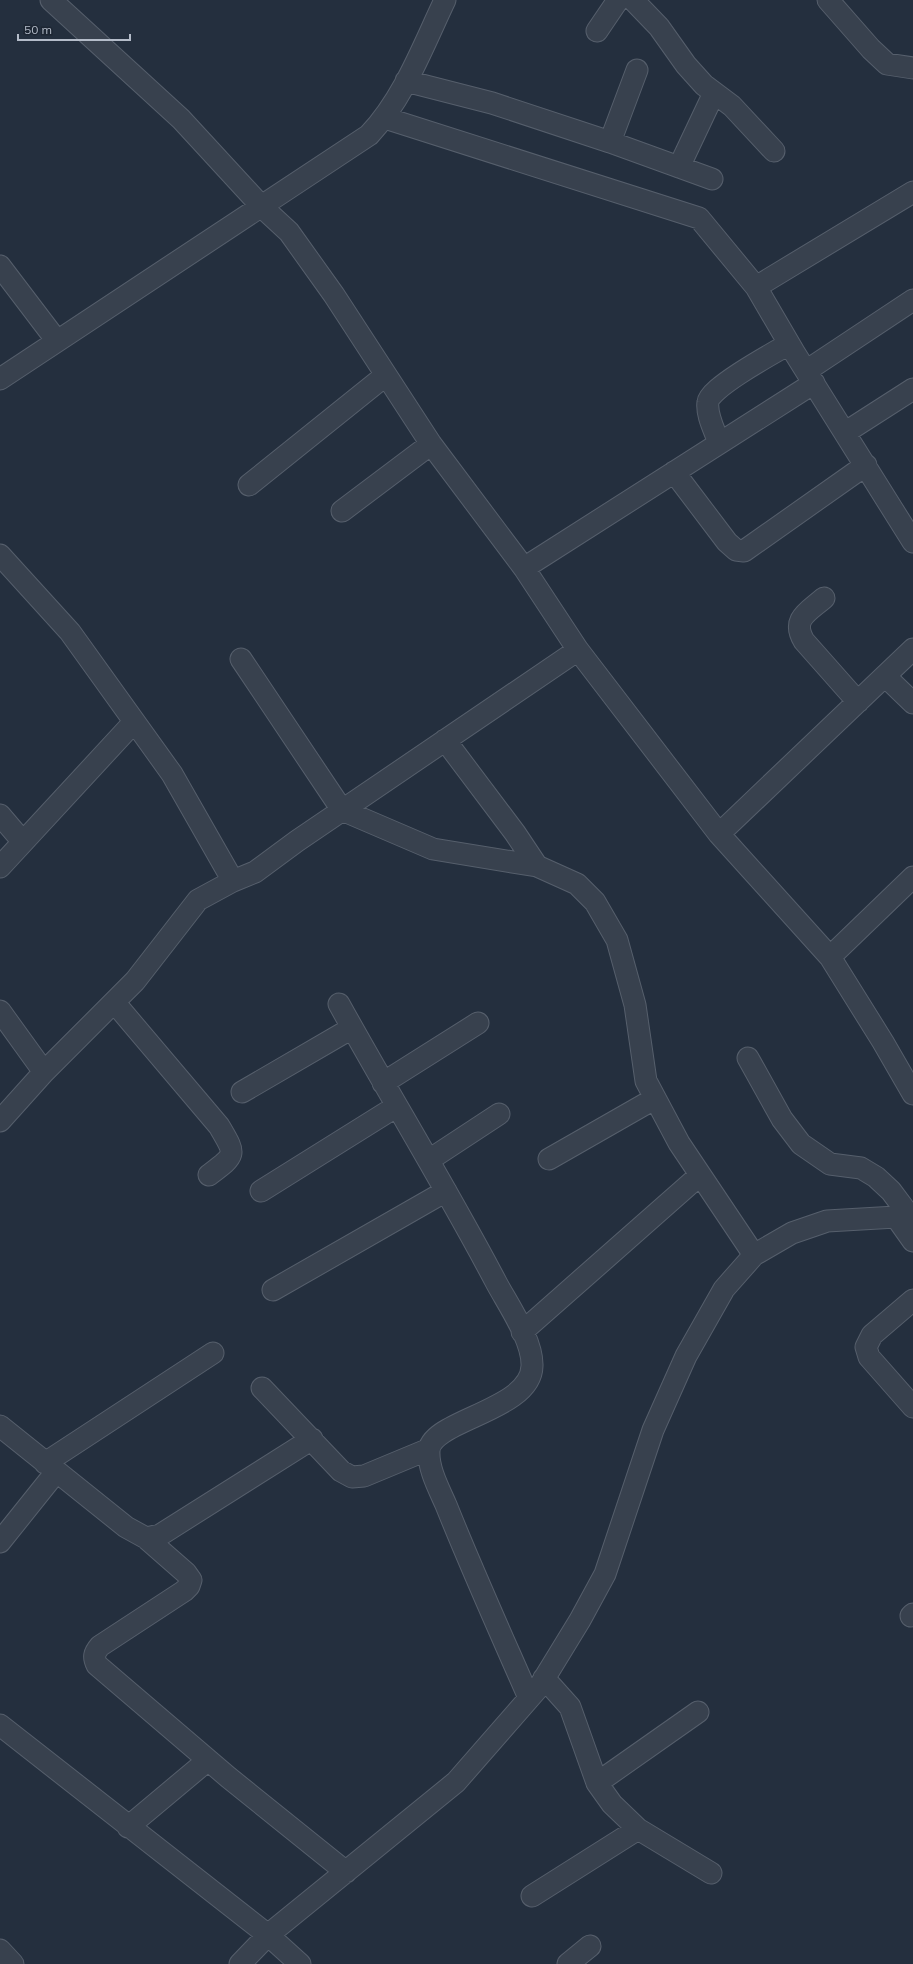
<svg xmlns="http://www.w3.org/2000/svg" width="913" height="1964" font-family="Mulish,sans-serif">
  <rect width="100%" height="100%" fill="#242f3e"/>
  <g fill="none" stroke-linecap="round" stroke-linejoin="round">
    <g stroke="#565f6c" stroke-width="23">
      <path id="minor" d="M51,0L181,119L262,207L289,232L334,295L431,444L524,568L578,650L719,834L830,957L883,1042L913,1094
        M633,0L659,27L686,65L704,85L732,106L774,151
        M828,0L871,49L887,64L913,68
        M597,31L618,0
        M406,81L492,103L610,142L712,179
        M385,118L699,218L756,287L913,192
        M610,142L637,70
        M679,167L714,93
        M0,266L57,341
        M756,287L794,352L913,542
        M806,371L913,300
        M0,379L369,135C404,98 423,46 445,0
        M846,432L913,389
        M719,443C715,431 706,415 708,402C709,388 775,352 789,344
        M674,472L727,542L736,550L744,551L866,465
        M249,485L386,375
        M342,511L431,444
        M0,555L70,632L172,774L233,881
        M524,568L814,383
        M824,598C808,612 791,619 804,641L858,702
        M241,659L342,810L433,849L537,866L577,884L595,902L617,940L635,1005L646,1081L679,1143L754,1255
        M885,676L913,703
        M445,740L515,833L537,866
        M0,815L23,842
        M719,834L913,649
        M0,867L134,722
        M830,957L913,877
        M114,1002L219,1126C236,1155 237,1154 209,1175
        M339,1004C391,1098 447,1189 497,1284C509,1306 533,1341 532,1366C531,1411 430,1420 429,1451C428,1469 439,1489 446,1505C472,1570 501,1634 529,1698
        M0,1011L44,1072
        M748,1058L782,1119L801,1144L830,1164L861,1168L876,1177L891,1191L912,1219
        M383,1083L478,1023
        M242,1092L352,1028
        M0,1121L44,1072L135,981L198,900L233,881L255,872L297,841L578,650
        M549,1159L654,1099
        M429,1160L499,1114
        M261,1191L397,1106
        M896,1217L913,1241
        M273,1290L446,1191
        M913,1300L872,1335L866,1347L869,1357L913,1407
        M522,1332L700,1175
        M262,1388L341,1471L352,1477L364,1476L429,1449
        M0,1426L126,1527L146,1538L160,1535L312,1439
        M45,1463L213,1353
        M146,1538L186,1573L191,1580L189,1586L184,1591L100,1646C94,1653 93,1657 97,1665L228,1777L346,1872
        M0,1542L56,1472
        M911,1616L913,1614
        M544,1678L570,1707L597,1783L612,1804L638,1829L711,1873
        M0,1725L268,1935L300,1964
        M597,1783L698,1712
        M128,1827L208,1760
        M532,1896L638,1829
        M0,1950L13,1964
        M240,1964L268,1935L456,1782L539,1687L580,1620L605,1574L653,1430L686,1356L724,1289L754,1255L792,1233L827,1221L896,1217L913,1219
        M568,1964L590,1946"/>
    </g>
    <use href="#minor" stroke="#38414e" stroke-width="21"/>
  </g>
  <path d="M18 34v6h112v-6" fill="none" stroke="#b4bcc9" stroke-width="2"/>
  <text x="24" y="34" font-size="12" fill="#b4bcc9" stroke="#1d2633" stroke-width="3" paint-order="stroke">50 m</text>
</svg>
